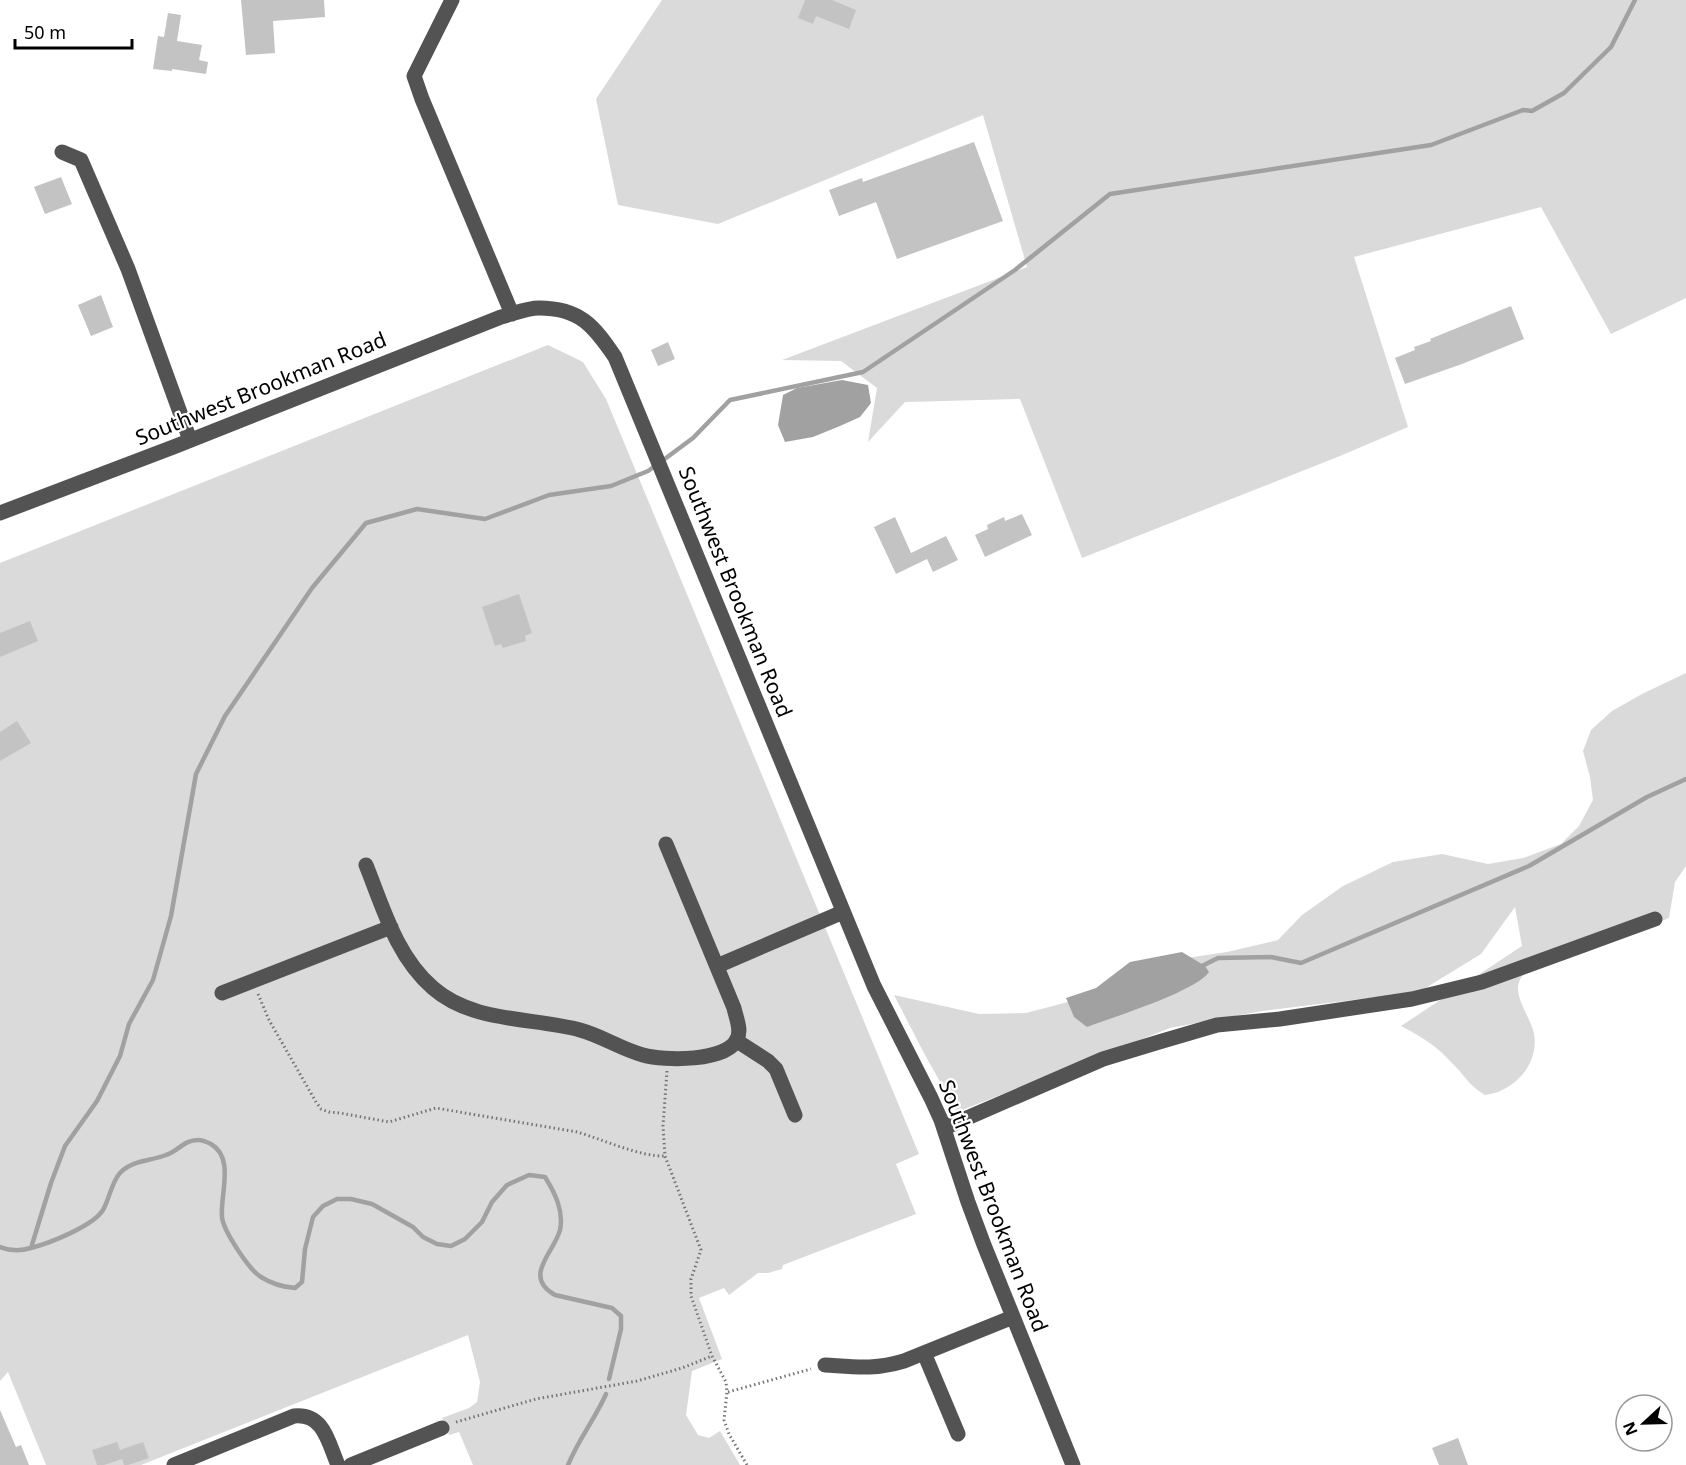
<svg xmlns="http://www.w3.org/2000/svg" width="1686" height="1465" font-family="'Noto Sans',sans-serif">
  <rect width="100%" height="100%" fill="#fff"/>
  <path fill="#dadada" d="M662,0H1686V298L1611,334L1541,207L1354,257L1408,427L1340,456L1082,558L1020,399L905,402L868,442L877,388L841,361L782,360L1027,267L983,115L718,224L618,205L596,99Z
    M548,345L583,362L606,399L919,1154L896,1164L916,1214L783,1265L782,1269L768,1273H758L729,1295L724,1288L699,1298L722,1359L692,1371L686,1415L698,1435L709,1438L720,1431L740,1465H473L459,1432L449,1435L442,1418L469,1408L477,1402L480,1382L468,1335L141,1465H46L8,1372L0,1381V563Z
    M1686,673V866L1675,882L1669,918C1630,935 1590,952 1549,965C1540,967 1526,969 1521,978C1511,993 1529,1015 1533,1030C1540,1054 1525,1080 1502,1090C1497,1093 1490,1094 1485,1095C1467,1084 1465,1075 1451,1062C1437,1046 1420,1036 1401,1026L1522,946L1515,907L1481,954L1419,992L1262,1011L1170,1028L957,1112L925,1055L894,995L979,1014L1026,1013L1068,1002L1074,1017L1180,959L1227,952L1278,940L1302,915L1343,886L1393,862L1442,854L1488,864L1523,858L1561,844L1579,826L1593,800L1590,777L1583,751L1591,730L1612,711L1642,694Z"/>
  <path fill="#a1a1a1" d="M842,380L868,385L871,403L860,417L840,426L813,437L785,442L778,425L783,395L797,388Z
    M1182,952L1205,966L1209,972C1195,992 1113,1017 1087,1027L1074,1017L1066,998L1096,988L1130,962Z"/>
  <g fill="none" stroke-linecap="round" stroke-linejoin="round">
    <path stroke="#a1a1a1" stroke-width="4.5" d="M662,461L693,438L730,400L863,372L1015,270L1110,194L1431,145L1523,110L1532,111L1564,93L1611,47L1635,0
      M1200,967L1218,958L1271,957L1301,963L1529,866L1647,797L1686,779
      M0,1247C10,1251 21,1251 31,1248C50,1243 93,1226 103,1210C109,1200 112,1181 120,1173C132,1160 151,1161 166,1155C179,1151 183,1140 198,1140C202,1140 207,1142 211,1144C235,1158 220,1194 222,1217C223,1230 249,1270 261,1277C272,1284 282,1287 295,1288L302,1282L305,1249L313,1217L323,1206L337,1199H351L372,1204L413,1227L423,1237L437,1244L451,1246L465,1239L482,1222L492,1202L507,1185L529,1175L545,1177C555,1193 564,1211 560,1230C554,1253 522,1276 555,1295L612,1308L621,1316V1329L609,1379
      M31,1248L51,1183L65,1146L97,1101L120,1056L129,1024L153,980L171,916L196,774L225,716L312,588L366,523L417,509L485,519L549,495L611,486L648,471L655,466
      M568,1465C578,1440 595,1419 606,1394"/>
  </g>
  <path fill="#c3c3c3" d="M241,0H324L325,17L273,21L275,53L246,55Z
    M805,0H832L856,10L849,29L816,16L813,24L798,18Z
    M168,13L181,15L177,41L202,45L199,60L208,62L206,74L172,69V71L153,69L158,36L164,37Z
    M974,142L1003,221L897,259L876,202L839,216L829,190L862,178L863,182Z
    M61,177L72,204L45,214L34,187Z
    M101,295L113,327L91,336L78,305Z
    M1511,306L1524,339L1462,364L1405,384L1395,358L1415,350L1414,347L1431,341L1430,339Z
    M668,342L675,359L658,366L651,350Z
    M1022,514L1032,535L985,557L975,535L988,529L987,525L1004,517L1005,521Z
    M895,517L911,553L946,536L958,560L933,572L927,559L896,574L874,527Z
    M519,594L532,633L525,636L526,641L503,648L501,644L495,646L482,607Z
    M30,621L38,641L0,657V633Z
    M17,721L31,743L0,761V732Z
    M0,1410L16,1447L21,1445L29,1465H0Z
    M1458,1438L1468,1465H1439L1432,1448Z
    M117,1442L120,1450L143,1442L149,1458L128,1465H124L122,1459L104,1465H97L92,1450Z"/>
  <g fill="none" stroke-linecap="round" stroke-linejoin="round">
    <path stroke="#757575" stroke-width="3" stroke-dasharray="1.5 3" stroke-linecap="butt" d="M258,994L269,1020L316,1102L321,1109L329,1112L340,1113L389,1122L436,1108L577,1132C602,1139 640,1157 665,1156
      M667,1071L663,1126L665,1156L701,1250L691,1279V1296L712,1356L726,1382L727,1392L724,1420L729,1434L747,1465
      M728,1392L811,1369
      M456,1422L536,1399L637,1381L682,1368L712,1356"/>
    <path stroke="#535353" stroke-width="15" d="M452,0L414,76L422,99L512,314
      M62,152L81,160L128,269L190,440
      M0,513L176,446L501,317C513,314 527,308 539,308C580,308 594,326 615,357L874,986L931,1098L941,1120L968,1202L984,1245L1073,1465
      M366,865C383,907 396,956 433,988C473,1023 531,1017 580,1030C602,1036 621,1049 643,1055C664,1061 727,1062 737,1039C742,1030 736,1018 734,1008L666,844
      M717,966L843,912
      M222,993L391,927
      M737,1041L768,1061L776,1069L795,1115
      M944,1128L1103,1059L1159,1042L1217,1025L1280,1019L1412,999L1482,982L1655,919
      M924,1353L958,1434
      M825,1365C856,1367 874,1370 904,1361L1013,1317
      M174,1465L294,1416C324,1413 328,1442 338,1465
      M351,1465L442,1428"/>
  </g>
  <g text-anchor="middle" stroke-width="4.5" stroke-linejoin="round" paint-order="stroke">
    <g font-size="21" fill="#000" stroke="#fff">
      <text transform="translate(261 389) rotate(-22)" y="7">Southwest Brookman Road</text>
      <text transform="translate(735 592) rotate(68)" y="7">Southwest Brookman Road</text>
      <text transform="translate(993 1206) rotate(69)" y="7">Southwest Brookman Road</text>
    </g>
  </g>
  <g transform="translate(1644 1423) rotate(248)"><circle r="28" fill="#ffffff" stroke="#999999" stroke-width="1.5"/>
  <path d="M0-4.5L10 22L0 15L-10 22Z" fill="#000000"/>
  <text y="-9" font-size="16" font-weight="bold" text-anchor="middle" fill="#000000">N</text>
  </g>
  <path d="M15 39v9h117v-9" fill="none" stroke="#000000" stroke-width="3"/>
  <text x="24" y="39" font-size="18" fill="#000000" stroke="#ffffff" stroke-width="4.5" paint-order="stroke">50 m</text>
</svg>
